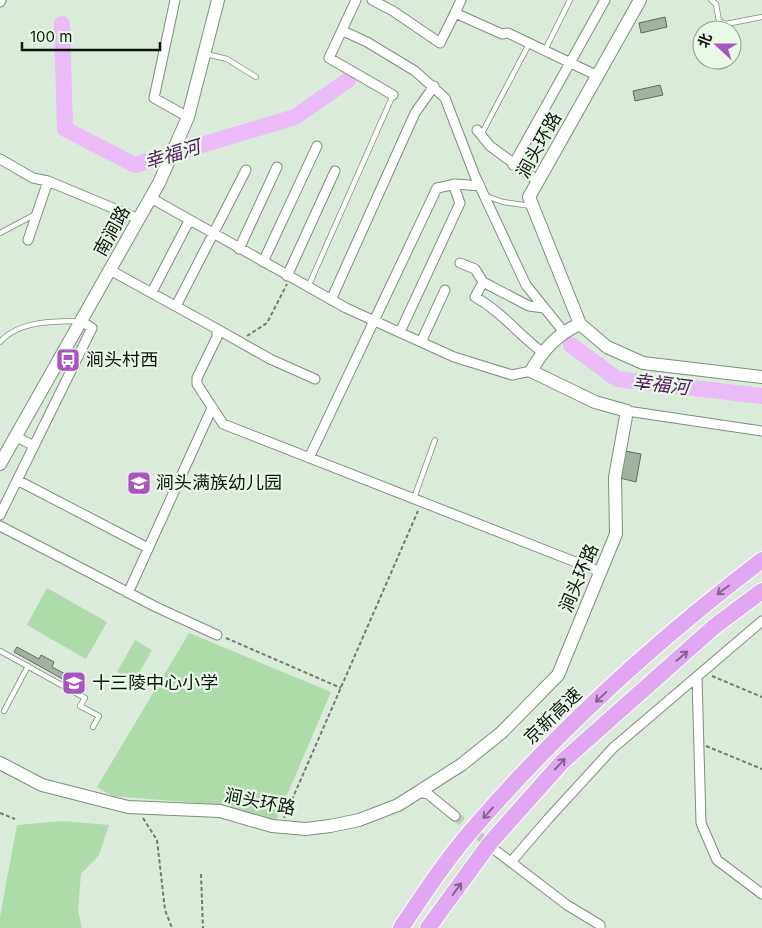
<svg xmlns="http://www.w3.org/2000/svg" width="762" height="928" font-family="Inter,'Noto Sans SC',sans-serif">
  <rect width="100%" height="100%" fill="#dbebd9"/>
  <path fill="#addbaa" d="M47,588L107,622L86,659L27,625Z
    M189,633L331,692L276,821L222,805L112,796L97,787Z
    M135,640L152,650L134,682L117,672Z
    M63,821L109,825L99,855L81,874L78,911L82,928H0V917L17,825Z"/>
  <g fill="none" stroke-linecap="round" stroke-linejoin="round">
    <path stroke="#eabaf9" stroke-width="16" d="M62,24L65,129L135,165L295,117L348,80
      M571,345L617,379L762,396"/>
  </g>
  <path fill="#a2b1a0" stroke="#5f6d5e" d="M665,17L667,27L641,33L639,23Z
    M660,85L663,95L635,101L633,91Z
    M625,451L641,454L636,482L620,478Z
    M17,647L39,659L41,655L54,662L52,667L71,677L68,682L14,652Z"/>
  <g fill="none" stroke-linecap="round" stroke-linejoin="round">
    <path stroke="#bccbba" stroke-width="9" stroke-dasharray="9 4.5" stroke-linecap="butt" d="M455,816L491,846"/>
    <g stroke="#7e8e7d" stroke-width="6">
      <path id="lane" d="M711,0L716,4L719,21L726,24L762,17
        M545,50L570,0
        M206,54L227,59L256,77
        M481,135L529,44
        M486,196L503,202L532,206
        M0,233L34,215
        M308,287L393,95
        M0,342C18,321 54,321 79,321
        M414,498L435,440
        M0,651L85,698L80,706L99,716L93,727
        M4,711L28,666"/>
    </g>
    <g stroke="#7e8e7d" stroke-width="11">
      <path id="street" d="M175,0L154,98L188,117
        M356,0L329,58L393,95
        M372,0L393,11L440,43L455,13L502,34L508,33L598,76
        M0,2L1,0
        M455,13L461,0
        M343,31L367,42L415,71L445,98L475,176L526,285L563,331
        M477,130L490,146L538,181
        M0,159L33,178L48,181L139,219
        M513,165L605,0
        M151,198L346,308L454,357L512,375L531,371
        M28,240L48,181
        M239,249L277,167
        M263,262L317,146
        M460,263L475,269L483,282
        M110,270L217,329V337L197,378V384L223,424L601,572
        M287,276L335,171
        M152,292L189,221
        M331,300L415,113L434,86
        M176,306L246,170
        M217,329L270,359L315,379
        M400,332L460,203L453,184
        M421,342L445,290
        M542,352C518,334 501,311 475,297L483,282L529,306L544,308
        M627,411L762,431
        M15,436L34,446
        M309,458L437,188L456,184L480,186
        M17,480L148,548
        M0,515L92,328L81,321
        M0,526L156,607L217,635
        M128,593L212,408
        M697,676L701,823L717,860L762,894
        M418,792L428,794L455,816
        M495,850L567,905L600,925V928
        M511,862L548,819L613,748L762,621"/>
    </g>
    <g stroke="#7e8e7d" stroke-width="14">
      <path id="secondary" d="M640,0L529,197L580,324L607,347L643,363L762,377
        M0,464L159,183L188,117L218,0
        M0,763L42,785L128,807L220,811L272,826L306,829L330,826L359,820L398,805L461,765L501,733L558,675L616,534L615,477L627,411L595,402L531,371C543,350 557,334 580,324"/>
    </g>
    <g stroke="#fff" stroke-width="18">
      <path id="highway" d="M401,928C423,895 446,860 472,830C558,730 657,640 762,560
        M428,928L490,843L563,761L715,626L762,591"/>
    </g>
    <path stroke="#717c6f" stroke-width="2" stroke-dasharray="4 2.5" stroke-linecap="butt" d="M247,336L267,323L287,284
      M226,638L341,688
      M712,676L762,697
      M706,746L762,769
      M0,813L15,819
      M143,818L157,840L165,910L172,928
      M284,818L418,511
      M201,874L203,928"/>
    <use href="#lane" stroke="#fff" stroke-width="4.5"/>
    <use href="#street" stroke="#fff" stroke-width="9"/>
    <use href="#secondary" stroke="#fff" stroke-width="12"/>
    <use href="#highway" stroke="#e2a7f3" stroke-width="16"/>
  </g>
  <defs><path id="oneway-shaft" d="M-6 0H5M1.5-3L5.5 0L1.5 3" fill="none" stroke-width="1.6" stroke-linecap="round" stroke-linejoin="round" transform="scale(1.25)"/></defs>
  <g stroke="#83658c">
    <use href="#oneway-shaft" transform="translate(723 590) rotate(143)"/>
    <use href="#oneway-shaft" transform="translate(682 656) rotate(-41)"/>
    <use href="#oneway-shaft" transform="translate(601 697) rotate(137)"/>
    <use href="#oneway-shaft" transform="translate(560 764) rotate(-47)"/>
    <use href="#oneway-shaft" transform="translate(488 813) rotate(132)"/>
    <use href="#oneway-shaft" transform="translate(457 889) rotate(-54)"/>
  </g>
  <defs>
    <g id="bus-square" transform="scale(1.25)"><rect x="-9" y="-9" width="18" height="18" rx="4" fill="#aa54c2" stroke="#e8f9e6"/><path d="M-5-6H5V4H4V6H2V4H-2V6H-4V4H-5ZM-3.5-4V0h7V-4ZM-3.5 1.2v1.5H-2V1.2ZM2 1.2v1.5H3.5V1.2Z" fill="#fff"/></g>
    <g id="school-square" transform="scale(1.25)"><rect x="-9" y="-9" width="18" height="18" rx="4" fill="#aa54c2" stroke="#e8f9e6"/><path d="M0-5L7-2L0 1L-7-2ZM-4 1L0 2.5L4 1V4Q0 6-4 4Z" fill="#fff"/></g>
  </defs>
  <g fill-rule="evenodd">
    <use href="#bus-square" x="68" y="360"/>
    <use href="#school-square" x="139" y="483"/>
    <use href="#school-square" x="74" y="683"/>
  </g>
  <g text-anchor="middle" stroke-width="4.5" stroke-linejoin="round" paint-order="stroke">
    <g font-size="18" fill="#0e140d" stroke="#e8f9e6">
      <text transform="translate(539 145) rotate(-61)" y="6">涧头环路</text>
      <text transform="translate(112 231) rotate(-61)" y="6">南涧路</text>
      <text transform="translate(579 578) rotate(-67)" y="6">涧头环路</text>
      <text transform="translate(553 716) rotate(-44)" y="6">京新高速</text>
      <text transform="translate(260 802) rotate(11)" y="6">涧头环路</text>
    </g>
    <g font-size="18" fill="#0e140d" stroke="#e8f9e6" text-anchor="start">
      <text x="86" y="366">涧头村西</text>
      <text x="156" y="489">涧头满族幼儿园</text>
      <text x="92" y="689">十三陵中心小学</text>
    </g>
    <g font-size="19" font-style="italic" fill="#511760" stroke="#e8f9e6">
      <text transform="translate(172 154) rotate(-17)" y="7">幸福河</text>
      <text transform="translate(661 384) rotate(7)" y="7">幸福河</text>
    </g>
  </g>
  <g transform="translate(717 45) rotate(291)"><circle r="24" fill="#e8f9e6" stroke="#919d8f"/>
  <path d="M0-4L9 19L0 12L-9 19Z" fill="#aa54c2"/>
  <text y="-8" font-size="14" font-weight="bold" text-anchor="middle" fill="#0e140d">北</text>
  </g>
  <path d="M22 42v8h138v-8" fill="none" stroke="#0e140d" stroke-width="2.5"/>
  <text x="30" y="42" font-size="15" fill="#0e140d" stroke="#e8f9e6" stroke-width="4" paint-order="stroke">100 m</text>
</svg>
